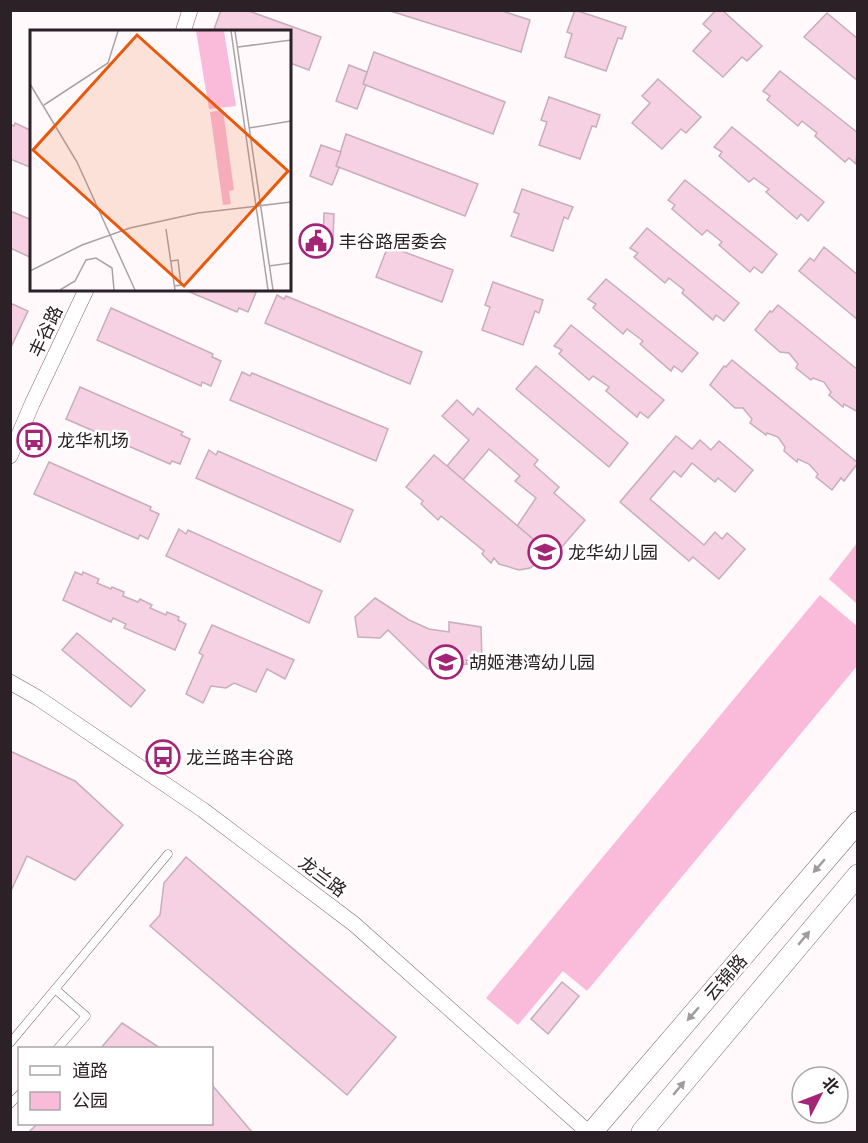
<svg xmlns="http://www.w3.org/2000/svg" width="868" height="1143" font-family="Ubuntu,'Noto Sans SC',sans-serif">
  <style>
    .green { fill: #fabbdb }
    .building { fill: #f6d1e3; stroke: #c8adba; stroke-width: 1.5 }
    .lines { fill: none; stroke-linecap: round; stroke-linejoin: round }
    .service-casing { stroke: #816874; stroke-width: 9 }
    .minor-casing { stroke: #816874; stroke-width: 16 }
    .secondary-casing { stroke: #816874; stroke-width: 22 }
    .service { stroke: #fff; stroke-width: 8 }
    .minor { stroke: #fff; stroke-width: 15 }
    .secondary { stroke: #fff; stroke-width: 21 }
    .oneway { fill: #a09b9d }
    .labels { text-anchor: middle; dominant-baseline: central; stroke-width: 5; stroke-linejoin: round; paint-order: stroke }
    .poi-label { font-size: 18px; fill: #2b2126; stroke: #fff; text-anchor: start }
    .street-label { font-size: 18px; fill: #2b2126; stroke: #fff }
    .inset-road { fill: none; stroke: #aaa3a6; stroke-width: 1.5 }
    .view { fill: #e8590c; fill-opacity: 0.15; stroke: #e8590c; stroke-width: 3 }
    .inset-edge { fill: none; stroke: #2b2126; stroke-width: 3 }
  </style>
  <rect width="100%" height="100%" fill="#fff9fc"/>
  <g class="green">
    <polygon points="857,543 857,604 829,579"/>
    <polygon points="820,595 857,626 857,666 587,991 563,971 518,1025 486,998"/>
  </g>
  <g class="building">
    <polygon points="221,10 246,10 321,37 309,70 290,63 290,32 213,32"/>
    <polygon points="387,10 499,10 530,20 521,52"/>
    <polygon points="575,10 626,27 622,39 618,38 606,71 565,57 572,34 567,32"/>
    <polygon points="716,10 722,10 762,46 747,61 742,57 723,77 693,51 711,31 703,24"/>
    <polygon points="827,13 858,39 858,81 804,37"/>
    <polygon points="374,52 505,102 493,134 363,84"/>
    <polygon points="349,65 367,72 363,84 366,85 357,109 336,101"/>
    <polygon points="780,71 858,133 856,164 849,158 845,162 815,136 817,133 802,121 798,126 767,100 770,96 763,91"/>
    <polygon points="658,79 701,117 686,133 681,129 662,149 632,123 650,103 642,96"/>
    <polygon points="549,97 600,115 596,127 592,126 580,159 539,145 547,122 541,120"/>
    <polygon points="15,123 32,131 32,168 10,159 10,124 14,126"/>
    <polygon points="732,127 824,202 808,221 801,214 797,219 766,192 769,189 754,178 749,182 719,156 722,152 714,147"/>
    <polygon points="346,134 478,184 465,216 336,166"/>
    <polygon points="321,145 341,152 336,166 339,168 332,185 310,176"/>
    <polygon points="685,180 777,254 762,273 754,267 750,272 719,245 722,242 707,230 702,235 672,209 675,205 668,200"/>
    <polygon points="522,189 573,207 568,219 564,217 553,251 511,236 519,214 514,212"/>
    <polygon points="10,211 32,220 32,258 10,248"/>
    <polygon points="324,213 334,214 333,239 323,238"/>
    <polygon points="647,228 739,303 724,321 716,315 713,320 682,293 684,290 669,278 665,283 634,257 638,253 630,248"/>
    <polygon points="388,246 453,270 442,302 376,277"/>
    <polygon points="824,247 858,275 858,320 799,271 810,258 814,261"/>
    <polygon points="606,279 698,353 682,372 674,366 671,371 640,344 643,341 627,329 623,334 593,308 596,304 588,299"/>
    <polygon points="493,282 543,300 539,313 535,311 523,345 482,330 490,307 485,305"/>
    <polygon points="185,290 257,290 248,312 239,308 237,312"/>
    <polygon points="277,295 284,299 286,296 422,352 410,384 265,323"/>
    <polygon points="10,303 28,311 11,347 10,347"/>
    <polygon points="778,305 858,370 858,412 844,404 843,407 829,395 831,392 824,382 813,378 811,380 796,368 798,364 789,353 780,352 755,330 770,311 772,312"/>
    <polygon points="111,308 213,354 212,357 221,361 211,386 202,382 201,386 97,340"/>
    <polygon points="571,325 664,400 648,418 640,412 637,417 606,391 609,387 593,376 589,380 559,354 562,350 554,346"/>
    <polygon points="732,360 858,463 844,481 841,478 832,490 816,477 818,474 809,464 798,459 797,462 784,451 785,447 778,437 767,433 766,435 750,423 752,419 743,408 735,408 710,385 724,366 726,367"/>
    <polygon points="536,366 628,443 609,467 516,389"/>
    <polygon points="242,372 250,376 252,373 388,429 376,461 230,400"/>
    <polygon points="80,387 183,432 181,435 190,439 180,464 172,461 170,464 66,419"/>
    <polygon points="457,400 473,415 478,408 538,460 534,465 559,487 554,493 585,520 561,548 548,535 540,545 517,526 536,498 515,481 520,476 489,449 463,480 447,466 469,440 442,416"/>
    <polygon points="676,436 692,449 700,440 711,450 719,441 753,470 735,492 718,478 715,482 692,463 681,477 674,471 650,499 704,545 715,532 722,539 727,533 745,549 719,579 693,557 689,561 620,502"/>
    <polygon points="209,450 216,455 218,451 353,510 340,542 196,478"/>
    <polygon points="434,455 540,545 550,554 530,568 519,570 499,564 494,558 491,563 482,554 484,551 441,516 438,520 421,504 423,501 406,487"/>
    <polygon points="49,462 151,507 150,510 159,514 148,539 140,535 138,539 34,494"/>
    <polygon points="179,529 186,534 188,530 322,591 309,623 166,556"/>
    <polygon points="75,572 82,575 83,572 99,579 97,583 111,589 112,587 124,592 123,596 138,602 140,599 152,605 150,608 166,615 167,612 179,617 178,620 186,624 175,650 124,628 126,624 113,618 111,622 63,600"/>
    <polygon points="375,598 409,620 429,629 449,632 449,622 481,627 482,661 466,660 467,664 428,669 388,630 380,638 358,637 355,617"/>
    <polygon points="212,625 294,660 285,679 267,669 256,692 234,683 226,688 211,686 203,703 186,694 203,655 199,653"/>
    <polygon points="77,633 145,690 131,707 62,650"/>
    <polygon points="10,751 75,781 123,825 75,880 27,856 10,893"/>
    <polygon points="186,857 396,1037 347,1095 150,926 160,915 164,883"/>
    <polygon points="562,982 579,996 548,1034 531,1019"/>
    <polygon points="122,1023 160,1048 101,1048"/>
    <polygon points="212,1085 252,1132 29,1132 37,1124 212,1124"/>
  </g>
  <g class="lines">
    <g class="service-casing">
      <g id="service">
        <polyline points="55,989 86,1016 58,1048"/>
        <polyline points="10,1043 168,854"/>
        <polyline points="10,1104 20,1094"/>
      </g>
    </g>
    <g class="minor-casing">
      <g id="minor">
        <polyline points="183,32 190,10"/>
        <polyline points="10,456 32,404 86,290"/>
        <polyline points="10,682 38,698 203,810 354,924 588,1132"/>
      </g>
    </g>
    <g class="secondary-casing">
      <g id="secondary">
        <polyline points="592,1132 858,822"/>
        <polyline points="642,1132 858,875"/>
      </g>
    </g>
    <use href="#service" class="service"/>
    <use href="#minor" class="minor"/>
    <use href="#secondary" class="secondary"/>
  </g>
  <defs><path id="oneway-solid" d="M-6-.8H1V-3.2L6.5 0L1 3.2V.8H-6Z" transform="scale(1.5)"/></defs>
  <g class="oneway">
    <use href="#oneway-solid" transform="translate(819 866) rotate(131)"/>
    <use href="#oneway-solid" transform="translate(804 938) rotate(-50)"/>
    <use href="#oneway-solid" transform="translate(693 1014) rotate(131)"/>
    <use href="#oneway-solid" transform="translate(679 1088) rotate(-50)"/>
  </g>
  <defs>
    <g id="civic-ring" transform="scale(1.725)"><circle r="9.5" fill="#fff" stroke="#a42475" stroke-width="1.5"/><path d="M-.6-6.5H3V-4.5H.6V-3L4-1V1h2V6H-6V1h2V-1L-.6-3ZM-1.2 2.5V6h2.4V2.5Z" fill="#a42475"/></g>
    <g id="bus-ring" transform="scale(1.725)"><circle r="9.5" fill="#fff" stroke="#a42475" stroke-width="1.5"/><path d="M-5-6H5V4H4V6H2V4H-2V6H-4V4H-5ZM-3.5-4V0h7V-4ZM-3.5 1.2v1.5H-2V1.2ZM2 1.2v1.5H3.5V1.2Z" fill="#a42475"/></g>
    <g id="school-ring" transform="scale(1.725)"><circle r="9.5" fill="#fff" stroke="#a42475" stroke-width="1.5"/><path d="M0-5L7-2L0 1L-7-2ZM-4 1L0 2.5L4 1V4Q0 6-4 4Z" fill="#a42475"/></g>
  </defs>
  <g fill-rule="evenodd">
    <use href="#civic-ring" x="316" y="241"/>
    <use href="#bus-ring" x="34" y="440"/>
    <use href="#school-ring" x="545" y="552"/>
    <use href="#school-ring" x="446" y="662"/>
    <use href="#bus-ring" x="163" y="757"/>
  </g>
  <g class="labels">
    <g class="poi-label">
      <text x="339" y="241">丰谷路居委会</text>
      <text x="57" y="440">龙华机场</text>
      <text x="568" y="552">龙华幼儿园</text>
      <text x="469" y="662">胡姬港湾幼儿园</text>
      <text x="186" y="757">龙兰路丰谷路</text>
    </g>
    <g class="street-label">
      <text transform="translate(45 331) rotate(-65)">丰谷路</text>
      <text transform="translate(323 876) rotate(37)">龙兰路</text>
      <text transform="translate(725 977) rotate(-49)">云锦路</text>
    </g>
  </g>
  <g transform="translate(30 30)">
    <rect width="261" height="261" fill="#fff9fc"/>
    <path d="M166,1h28l12,75 -27,3zM193,80l11,80 -5,1 2,13 -8,1 -13,-93z" fill="#fabbdb"/>
    <path class="inset-road" d="M201,1l37,259M205,1l38,259M208,17l53,-7M0,54l47,78 58,128M14,75l64,-42 10,-32M219,98l42,-7M136,199l9,61M141,231l7,-1 3,25 -7,1M239,236l22,-3M0,241l52,-26 48,-17 68,-15 93,-11M30,260l15,-9 11,-21 10,-2 16,10 2,22"/>
    <path class="view" d="M107,5l151,136 -104,115 -151,-136z"/>
    <rect width="261" height="261" class="inset-edge"/>
  </g>
  <rect width="868" height="1143" fill="none" stroke="#2b2126" stroke-width="24"/>
  <rect x="18" y="1047" width="195" height="78" fill="#ffffff" stroke="#aaa6a8" stroke-width="1.5"/>
  <rect x="30" y="1066" width="30" height="9" fill="#ffffff" stroke="#aaa6a8" stroke-width="1.5"/>
  <text x="72" y="1077" font-size="18" fill="#2b2126">道路</text>
  <rect x="30" y="1092" width="30" height="18" fill="#fabbdb" stroke="#aaa6a8" stroke-width="1.5"/>
  <text x="72" y="1107" font-size="18" fill="#2b2126">公园</text>
  <g transform="translate(820 1095) rotate(48)"><circle r="28" fill="#ffffff" stroke="#aaa6a8" stroke-width="1.5"/>
  <path d="M0-4.5L10 22L0 15L-10 22Z" fill="#a42475"/>
  <text y="-9" font-size="16" font-weight="bold" text-anchor="middle" fill="#2b2126">北</text>
  </g>
</svg>
